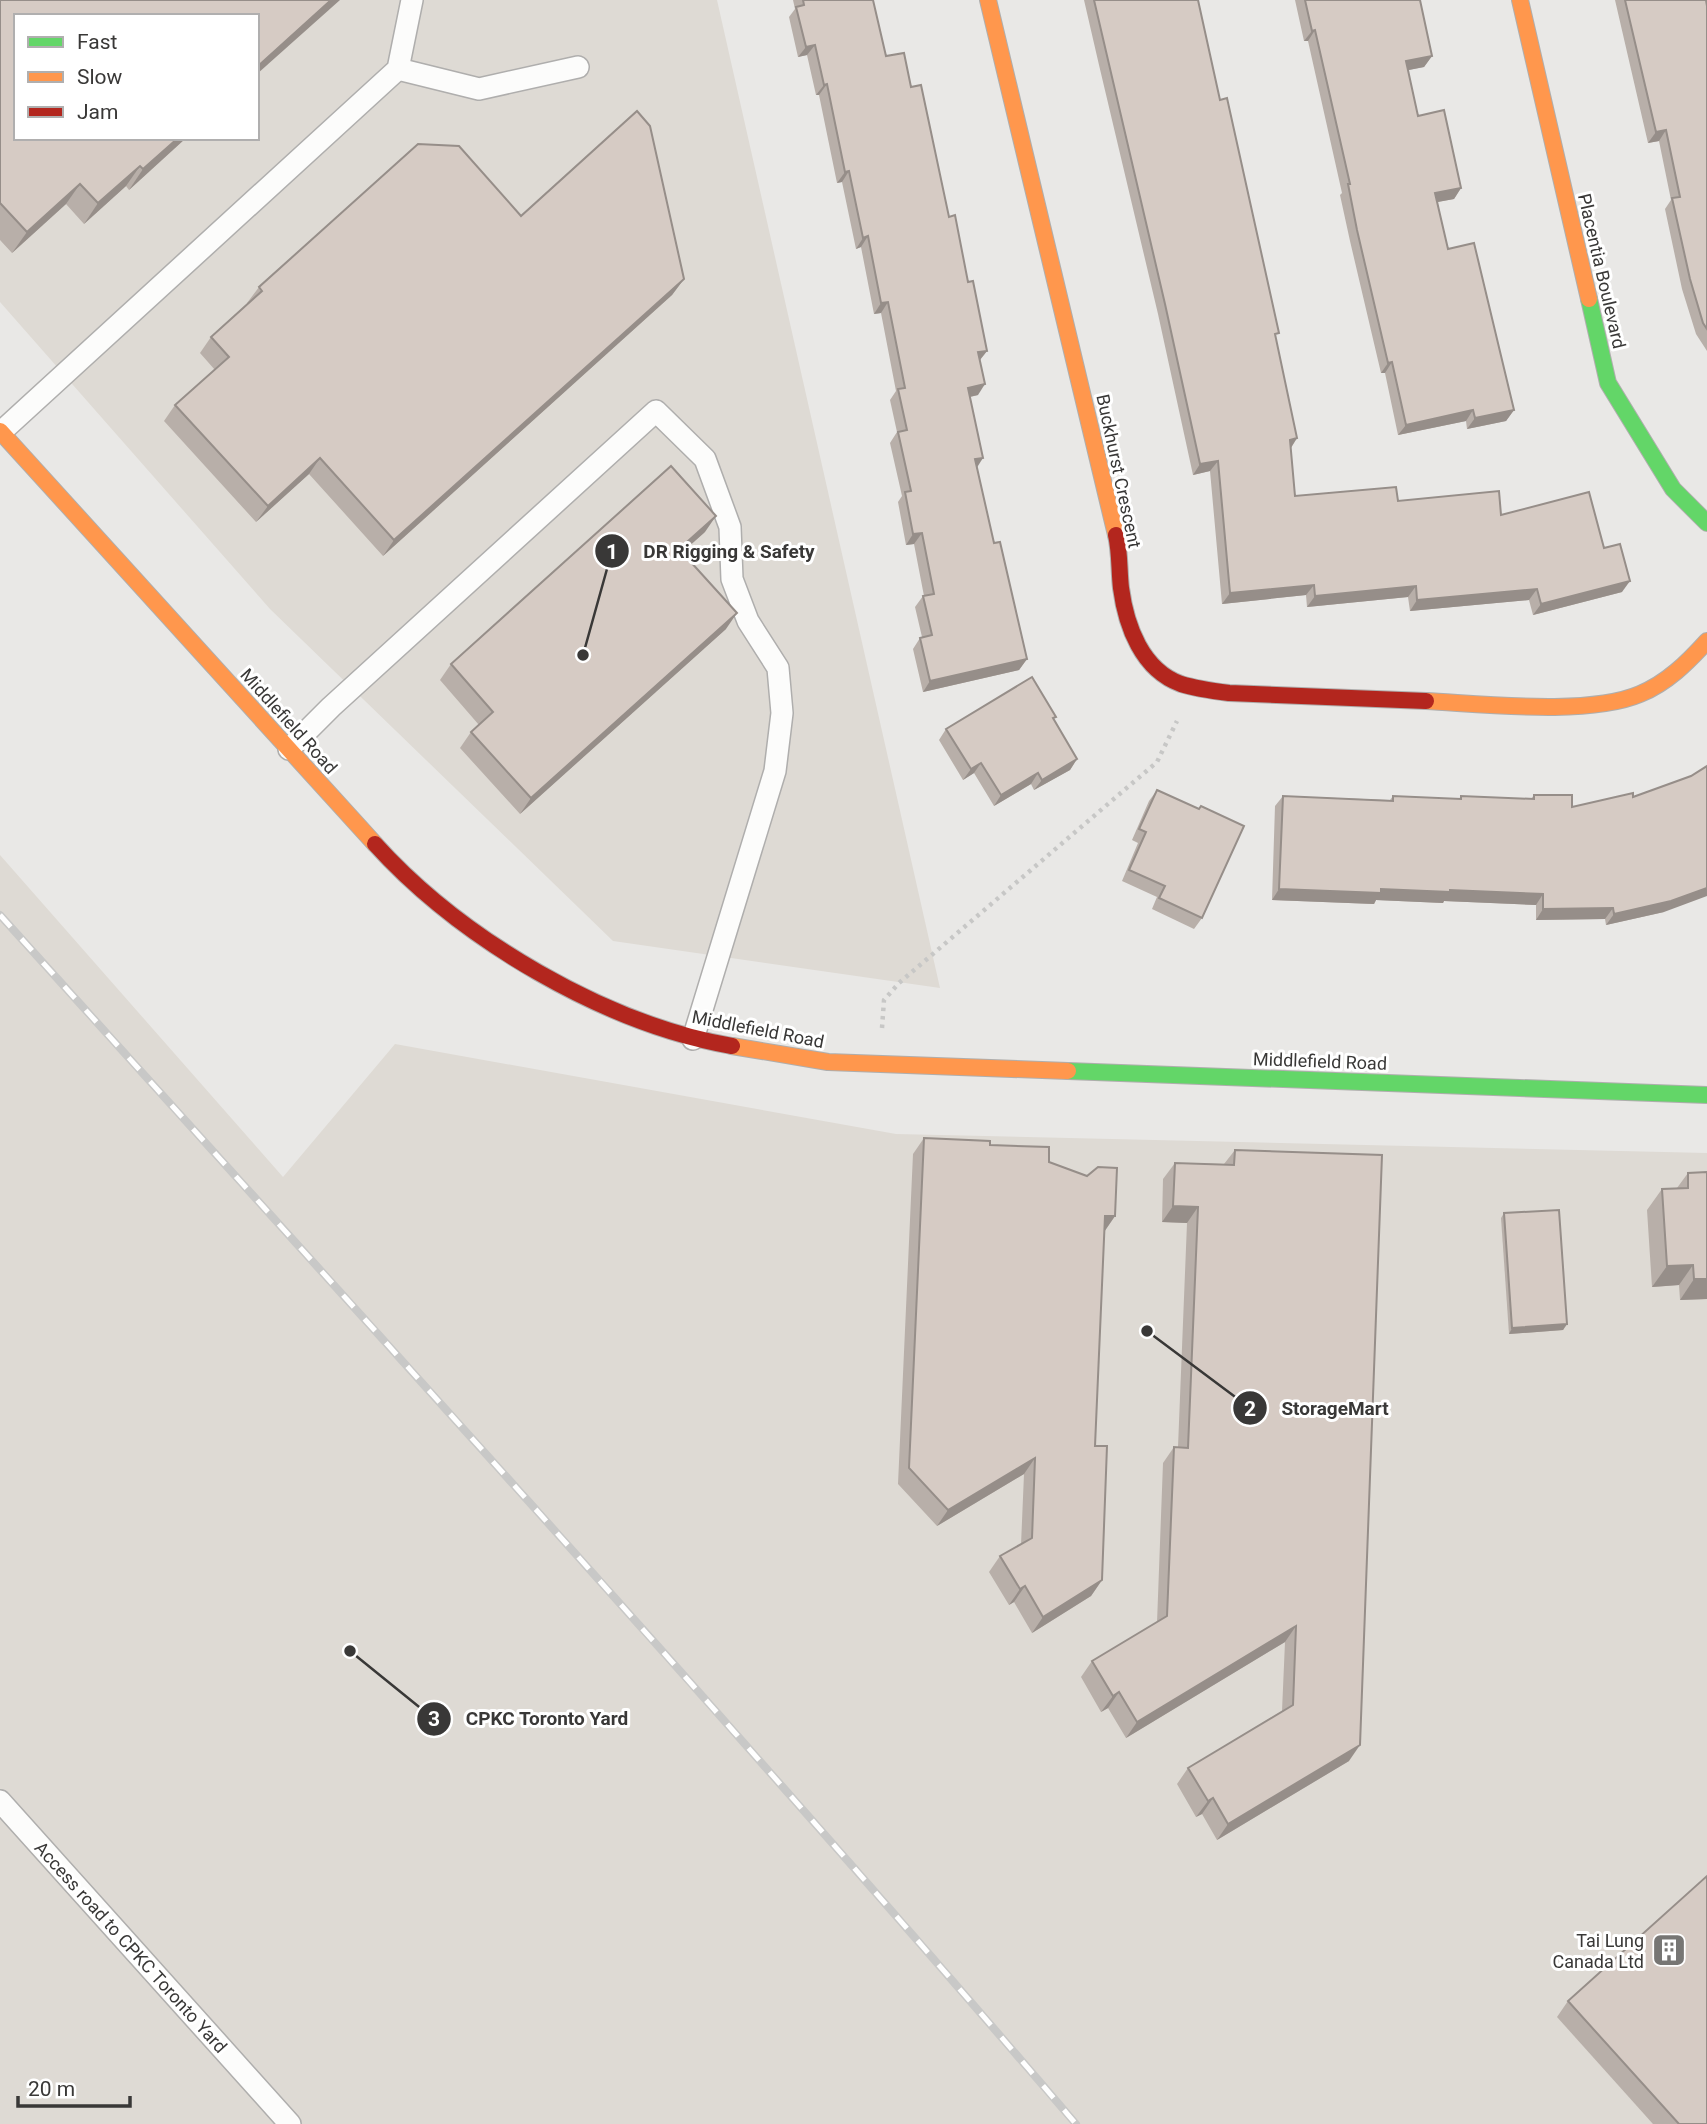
<svg xmlns="http://www.w3.org/2000/svg" width="1707" height="2124" font-family="Roboto,sans-serif">
  <style>
    .built { fill: #dedad4; fill-rule: evenodd }
    .lines { fill: none; stroke-linecap: round; stroke-linejoin: round }
    .lane-casing { stroke: #afaead; stroke-width: 24 }
    .fast-casing { stroke: #afaead; stroke-width: 18 }
    .slow-casing { stroke: #afaead; stroke-width: 18 }
    .jam-casing { stroke: #afaead; stroke-width: 18 }
    .path { stroke: #c7c7c6; stroke-width: 4.5; stroke-dasharray: 3.5 5; stroke-linecap: butt }
    .lane { stroke: #fcfcfb; stroke-width: 21 }
    .fast { stroke: #63d668; stroke-width: 16 }
    .slow { stroke: #ff974d; stroke-width: 16 }
    .jam { stroke: #b3261e; stroke-width: 16 }
    .rail-casing { stroke: #c8c8c7; stroke-width: 8 }
    .rail { stroke: #fff; stroke-width: 5; stroke-dasharray: 16; stroke-linecap: butt }
    .wall { fill: #b8afa9 }
    .shaded-wall { fill: #968e89 }
    .building { fill: #d6cbc4; stroke: #968e89; stroke-width: 2 }
    .labels { text-anchor: middle; dominant-baseline: central; stroke-width: 6; stroke-linejoin: round; paint-order: stroke }
    .street-label { font-size: 18px; fill: #393837; stroke: #fff }
    .poi-label { font-size: 18px; fill: #393837; stroke: #fff; text-anchor: end }
    .leader { fill: none; stroke: #393837; stroke-width: 2.5 }
    .callout-dot { fill: #393837; stroke: #fff; stroke-width: 2.5 }
    .mark-label { font-size: 21px; text-anchor: middle; font-weight: bold; fill: #fff }
    .callout-label { font-size: 19px; text-anchor: middle; font-weight: bold; fill: #393837; stroke: #fff; stroke-width: 6; stroke-linejoin: round; paint-order: stroke }
  </style>
  <rect width="100%" height="100%" fill="#e9e8e6"/>
  <g class="built">
    <path d="M0,0h717l223,988 -327,-47 -343,-332 -270,-307zM16,16h241v122h-241z"/>
    <polygon points="0,855 283,1177 395,1044 896,1134 1707,1153 1707,2124 0,2124"/>
  </g>
  <g class="lines">
    <g class="lane-casing">
      <g id="lane">
        <polyline points="398,69 479,89 578,67"/>
        <polyline points="1,432 398,69 412,0"/>
        <polyline points="289,749 331,707 656,411 705,459 730,527 732,579 748,621 778,668 782,713 775,771 693,1039"/>
        <polyline points="0,1801 290,2124"/>
      </g>
    </g>
    <g class="fast-casing">
      <g id="fast">
        <polyline points="1589,299 1608,383 1673,489 1707,523"/>
        <polyline points="1068,1071 1707,1095"/>
      </g>
    </g>
    <g class="slow-casing">
      <g id="slow">
        <polyline points="988,0 1116,535"/>
        <polyline points="1520,0 1589,299"/>
        <polyline points="0,431 375,844"/>
        <path d="M1426,701c58,3 163,15 214,-7 27,-11 48,-32 67,-53"/>
        <polyline points="732,1046 828,1062 1068,1071"/>
      </g>
    </g>
    <g class="jam-casing">
      <g id="jam">
        <path d="M1116,535c4,17 3,36 5,53 5,38 21,82 60,96 16,5 32,7 48,9l197,8"/>
        <path d="M375,844c86,95 230,180 357,202"/>
      </g>
    </g>
    <polyline class="path" points="882,1028 884,1000 899,983 1157,762 1177,721"/>
    <use href="#lane" class="lane"/>
    <use href="#fast" class="fast"/>
    <use href="#slow" class="slow"/>
    <use href="#jam" class="jam"/>
    <g class="rail-casing">
      <path id="rail" d="M0,915c361,401 725,799 1076,1209"/>
    </g>
    <use href="#rail" class="rail"/>
  </g>
  <g class="wall">
    <polygon points="0,0 186,138 129,190 126,186 84,224 66,204 12,253 0,240"/>
    <polygon points="793,0 873,0 886,56 911,87 949,217 987,351 980,360 978,395 970,397 977,467 994,543 1027,659 1019,670 923,692 913,649 920,638 922,637 915,607 923,596 924,596 914,544 906,545 898,502 902,496 890,443 897,432 890,400 896,391 881,313 874,314 861,247 856,249 842,182 837,183 819,95 816,95 807,55 798,57 789,17 795,9"/>
    <polygon points="1084,0 1198,0 1220,100 1275,339 1297,438 1291,448 1295,496 1398,501 1501,515 1604,548 1622,592 1533,615 1529,600 1410,611 1408,597 1307,607 1306,595 1222,604 1210,471 1193,475 1158,314 1099,65"/>
    <polygon points="1295,0 1420,0 1432,56 1424,67 1408,70 1418,116 1461,188 1454,199 1437,202 1448,249 1514,410 1506,421 1467,429 1466,421 1398,435 1385,373 1381,373 1350,241 1340,195 1342,193 1308,41 1304,41"/>
    <polygon points="1615,0 1706,0 1707,6 1707,351 1696,334 1682,289 1665,209 1671,200 1659,141 1648,143"/>
    <polygon points="521,216 684,279 672,295 383,556 309,474 256,522 164,421 175,405 215,370 200,353 211,337 248,304 247,303 259,287"/>
    <polygon points="705,532 682,552 726,629 520,814 460,748 471,732 479,725 440,680 451,664"/>
    <polygon points="1054,720 1077,759 1070,770 1034,790 1031,784 994,806 974,773 963,780 939,740 946,729"/>
    <polygon points="1157,790 1199,809 1201,806 1202,918 1194,929 1152,909 1157,897 1122,881 1138,843 1132,840 1149,801"/>
    <polygon points="1534,795 1572,807 1664,912 1606,925 1605,919 1536,920 1536,905 1444,901 1443,903 1376,900 1374,904 1272,900 1275,806 1283,796 1390,800 1393,796 1459,799 1461,796 1531,799"/>
    <polygon points="924,1138 990,1145 1115,1216 1104,1232 1095,1446 1102,1580 1091,1596 1032,1633 1014,1602 1009,1605 989,1572 1000,1556 1021,1545 1024,1474 937,1526 898,1484 913,1154"/>
    <polygon points="1235,1150 1349,1761 1217,1840 1202,1814 1196,1817 1177,1784 1188,1768 1282,1711 1285,1642 1126,1738 1108,1708 1101,1712 1081,1677 1092,1661 1157,1623 1163,1463 1174,1447 1178,1447 1187,1223 1162,1222 1163,1179 1175,1163 1224,1164"/>
    <polygon points="1707,1172 1707,1299 1680,1300 1679,1285 1652,1287 1647,1210 1662,1189 1677,1188 1688,1173"/>
    <polygon points="1504,1213 1567,1324 1563,1330 1509,1334 1501,1218"/>
    <polygon points="1568,2001 1707,2124 1653,2124 1557,2017"/>
  </g>
  <g class="shaded-wall">
    <polygon points="331,0 340,0 257,74 257,67"/>
    <polygon points="1315,30 1308,41 1304,41 1312,31"/>
    <polygon points="815,45 807,55 798,57 806,47"/>
    <polygon points="1432,56 1424,67 1399,72 1406,61"/>
    <polygon points="827,84 819,95 816,95 824,85"/>
    <polygon points="1666,130 1659,141 1648,143 1656,132"/>
    <polygon points="178,138 186,138 129,190 143,169"/>
    <polygon points="140,166 126,186 84,224 98,203"/>
    <polygon points="849,171 842,182 837,183 845,172"/>
    <polygon points="80,184 66,204 12,253 27,232"/>
    <polygon points="1461,188 1454,199 1427,204 1435,193"/>
    <polygon points="868,236 861,247 856,249 863,238"/>
    <polygon points="684,279 672,295 383,556 394,540"/>
    <polygon points="888,302 881,313 874,314 881,303"/>
    <polygon points="987,351 979,361 978,352"/>
    <polygon points="1392,362 1385,373 1381,373 1388,363"/>
    <polygon points="985,384 978,395 960,399 968,388"/>
    <polygon points="1473,410 1466,421 1398,435 1406,425"/>
    <polygon points="1514,410 1506,421 1467,429 1475,418"/>
    <polygon points="1297,438 1290,449 1290,440"/>
    <polygon points="320,458 309,474 256,522 268,506"/>
    <polygon points="983,458 976,469 975,459"/>
    <polygon points="1218,461 1210,471 1193,475 1200,464"/>
    <polygon points="716,516 705,532 668,565 679,549"/>
    <polygon points="922,533 914,544 906,545 913,534"/>
    <polygon points="1630,581 1622,592 1533,615 1541,604"/>
    <polygon points="1314,585 1306,595 1222,604 1230,593"/>
    <polygon points="1416,586 1408,597 1307,607 1315,596"/>
    <polygon points="1537,589 1529,600 1410,611 1417,600"/>
    <polygon points="737,613 726,629 520,814 531,798"/>
    <polygon points="1027,659 1019,670 923,692 930,681"/>
    <polygon points="1077,759 1070,770 1034,790 1042,780"/>
    <polygon points="981,763 974,773 963,780 971,769"/>
    <polygon points="1038,773 1031,784 994,806 1001,795"/>
    <polygon points="1707,888 1707,896 1664,912 1606,925 1614,914"/>
    <polygon points="1279,889 1450,890 1543,894 1536,905 1444,901 1443,903 1376,900 1374,904 1272,900"/>
    <polygon points="1613,908 1605,919 1536,920 1543,909"/>
    <polygon points="1173,1206 1198,1207 1187,1223 1162,1222"/>
    <polygon points="1105,1216 1115,1216 1104,1232"/>
    <polygon points="1693,1265 1679,1285 1652,1287 1667,1266"/>
    <polygon points="1694,1279 1707,1279 1707,1299 1680,1300"/>
    <polygon points="1567,1324 1563,1330 1509,1334 1512,1328"/>
    <polygon points="1035,1458 1024,1474 937,1526 948,1510"/>
    <polygon points="1102,1580 1091,1596 1032,1633 1043,1617"/>
    <polygon points="1025,1586 1014,1602 1009,1605 1020,1589"/>
    <polygon points="1296,1626 1285,1642 1126,1738 1137,1722"/>
    <polygon points="1119,1692 1108,1708 1101,1712 1113,1696"/>
    <polygon points="1360,1745 1349,1761 1217,1840 1228,1824"/>
    <polygon points="1213,1798 1202,1814 1196,1817 1208,1801"/>
  </g>
  <g class="building">
    <polygon points="0,0 331,0 257,67 257,16 16,16 16,138 178,138 143,169 140,166 98,203 80,184 27,232 0,203"/>
    <polygon points="803,0 873,0 886,56 904,53 911,87 921,85 949,217 955,215 968,282 973,281 987,351 978,352 985,384 968,388 983,458 975,459 994,543 1000,542 1027,659 930,681 920,638 932,635 923,596 934,594 922,533 913,534 905,492 911,491 898,432 907,430 898,389 905,388 888,302 881,303 868,236 863,238 849,171 845,172 827,84 824,85 815,45 806,47 796,7 804,5"/>
    <polygon points="1094,0 1198,0 1220,100 1227,98 1279,333 1275,334 1297,438 1290,440 1295,496 1396,487 1398,501 1499,491 1501,515 1589,492 1604,548 1620,544 1630,581 1541,604 1537,589 1417,600 1416,586 1315,596 1314,585 1230,593 1218,461 1200,464 1165,304"/>
    <polygon points="1305,0 1420,0 1432,56 1406,61 1418,116 1444,110 1461,188 1435,193 1448,249 1474,243 1514,410 1475,418 1473,410 1406,425 1392,362 1388,363 1357,230 1348,184 1350,184 1315,30 1312,31"/>
    <polygon points="1625,0 1706,0 1707,6 1707,329 1703,323 1690,279 1672,198 1680,197 1666,130 1656,132"/>
    <polygon points="637,111 650,126 684,279 394,540 320,458 268,506 175,405 229,357 211,337 262,291 259,287 418,144 459,146 521,216"/>
    <polygon points="671,466 716,516 679,549 737,613 531,798 471,732 493,712 451,664"/>
    <polygon points="1032,677 1056,717 1053,718 1077,759 1042,780 1038,773 1001,795 981,763 971,769 946,729"/>
    <polygon points="1707,766 1707,888 1671,901 1614,914 1613,908 1543,909 1543,894 1450,890 1450,892 1381,889 1381,893 1279,889 1283,796 1393,801 1393,796 1461,799 1461,796 1534,799 1534,795 1572,795 1572,807 1633,793 1633,797 1691,776"/>
    <polygon points="1157,790 1199,809 1201,806 1244,826 1202,918 1159,898 1165,886 1129,870 1146,832 1139,829"/>
    <polygon points="924,1138 990,1141 990,1145 1049,1147 1049,1162 1087,1176 1098,1167 1117,1168 1115,1216 1105,1216 1095,1446 1107,1446 1102,1580 1043,1617 1025,1586 1020,1589 1000,1556 1032,1538 1035,1458 948,1510 909,1468"/>
    <polygon points="1235,1150 1382,1155 1360,1745 1228,1824 1213,1798 1208,1801 1188,1768 1293,1705 1296,1626 1137,1722 1119,1692 1113,1696 1092,1661 1167,1616 1174,1447 1188,1448 1198,1207 1173,1206 1175,1163 1234,1165"/>
    <polygon points="1707,1172 1707,1279 1694,1279 1693,1265 1667,1266 1662,1189 1688,1188 1688,1173"/>
    <polygon points="1559,1210 1567,1324 1512,1328 1504,1213"/>
    <polygon points="1707,1876 1707,2124 1679,2124 1568,2001"/>
  </g>
  <defs>
    <g id="building-square" transform="scale(1.75)"><rect x="-9" y="-9" width="18" height="18" rx="4" fill="#777674" stroke="#fff"/><path d="M-4-6H4V6H1V3H-1V6H-4ZM-2.5-4.3h1.7v1.8h-1.7ZM.8-4.3h1.7v1.8H.8ZM-2.5-1h1.7V.8h-1.7ZM.8-1h1.7V.8H.8Z" fill="#fff"/></g>
  </defs>
  <g fill-rule="evenodd">
    <use href="#building-square" x="1669" y="1950"/>
  </g>
  <g class="labels">
    <g class="street-label">
      <text transform="translate(1602 271) rotate(77)">Placentia Boulevard</text>
      <text transform="translate(1119 471) rotate(78)">Buckhurst Crescent</text>
      <text transform="translate(289 721) rotate(48)">Middlefield Road</text>
      <text transform="translate(758 1029) rotate(11)">Middlefield Road</text>
      <text transform="translate(1320 1061) rotate(2)">Middlefield Road</text>
      <text transform="translate(131 1947) rotate(48)">Access road to CPKC Toronto Yard</text>
    </g>
    <g class="poi-label">
      <text x="1644" y="1940">Tai Lung<tspan x="1644" dy="21">Canada Ltd</tspan></text>
    </g>
  </g>
  <path class="leader" d="M583 655L612 551M1147 1331L1250 1408M350 1651L434 1719"/>
  <g class="callout-dot">
    <circle cx="583" cy="655" r="7"/>
    <circle cx="1147" cy="1331" r="7"/>
    <circle cx="350" cy="1651" r="7"/>
    <circle cx="612" cy="551" r="18"/>
    <circle cx="1250" cy="1408" r="18"/>
    <circle cx="434" cy="1719" r="18"/>
  </g>
  <g class="mark-label">
    <text x="612" y="559">1</text>
    <text x="1250" y="1416">2</text>
    <text x="434" y="1726">3</text>
  </g>
  <g class="callout-label">
    <text x="729" y="558">DR Rigging &amp; Safety</text>
    <text x="1335" y="1415">StorageMart</text>
    <text x="547" y="1725">CPKC Toronto Yard</text>
  </g>
  <rect x="14" y="14" width="245" height="126" fill="#ffffff" stroke="#b0afaf" stroke-width="2"/>
  <rect x="28" y="37" width="35" height="10" fill="#63d668" stroke="#b0afaf" stroke-width="2"/>
  <text x="77" y="49" font-size="21" fill="#393837">Fast</text>
  <rect x="28" y="72" width="35" height="10" fill="#ff974d" stroke="#b0afaf" stroke-width="2"/>
  <text x="77" y="84" font-size="21" fill="#393837">Slow</text>
  <rect x="28" y="107" width="35" height="10" fill="#b3261e" stroke="#b0afaf" stroke-width="2"/>
  <text x="77" y="119" font-size="21" fill="#393837">Jam</text>
  <path d="M18 2096v10h112v-10" fill="none" stroke="#393837" stroke-width="3.5"/>
  <text x="28" y="2096" font-size="21" fill="#393837" stroke="#ffffff" stroke-width="5" paint-order="stroke">20 m</text>
</svg>
